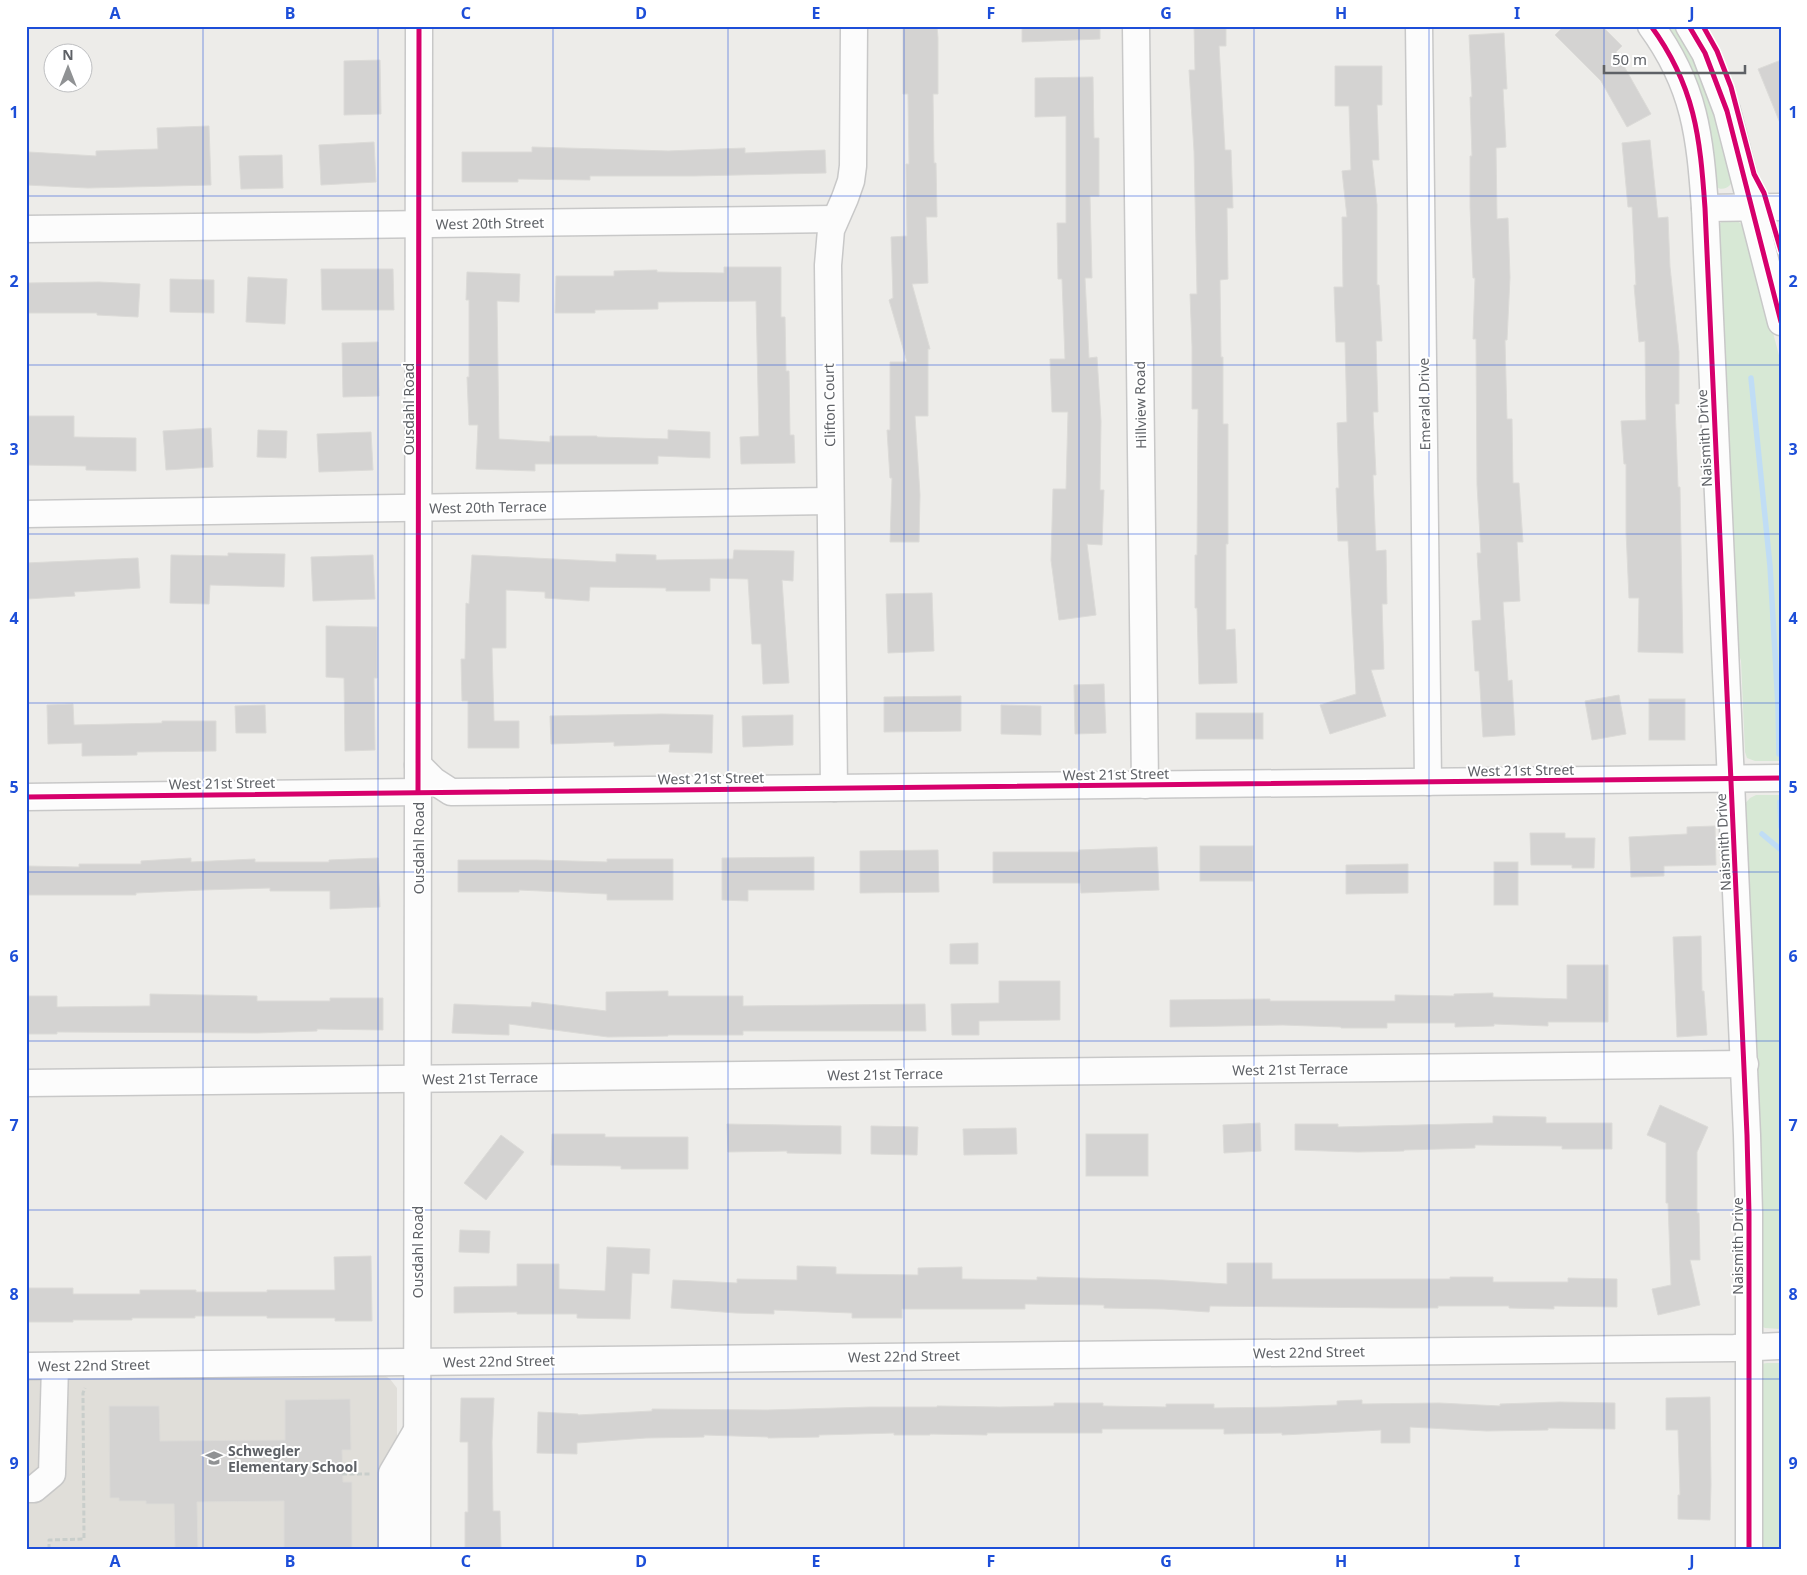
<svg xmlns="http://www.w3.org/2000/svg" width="1807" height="1575" font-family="'Noto Sans',sans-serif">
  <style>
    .education { fill: #e0ded9 }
    .green { fill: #d7e8d5 }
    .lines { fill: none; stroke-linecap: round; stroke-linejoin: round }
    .stream { stroke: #c0ddf5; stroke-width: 5.5 }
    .building { fill: #d4d3d2; stroke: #dcdbd8 }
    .minor-casing { stroke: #c8c8c8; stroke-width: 29 }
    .path { stroke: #c9cecb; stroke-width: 3; stroke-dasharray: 5 2.5; stroke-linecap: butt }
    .minor { stroke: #fcfcfc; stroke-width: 26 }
    .cycleway-casing { stroke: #fff; stroke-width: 8 }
    .cycleway { stroke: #d6006c; stroke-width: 5 }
    .grid { fill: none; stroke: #1d4ed8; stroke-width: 1; stroke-opacity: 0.55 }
    .labels { text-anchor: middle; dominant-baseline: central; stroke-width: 4; stroke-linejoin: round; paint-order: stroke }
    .street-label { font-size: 14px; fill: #5e6166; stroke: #fff }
    .poi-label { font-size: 14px; font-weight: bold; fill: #5e6166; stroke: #fff; text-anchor: start }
    .neatline { fill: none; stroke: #1d4ed8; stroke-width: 2 }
    .grid-label { font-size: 16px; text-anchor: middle; font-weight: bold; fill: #1d4ed8 }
  </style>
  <rect width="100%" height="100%" fill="#edece9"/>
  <polygon class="education" points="384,1375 390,1379 397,1388 397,1441 405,1549 26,1549 26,1377"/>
  <g class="green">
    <path d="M1661,26h16l21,32 18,52 17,69c-3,9 -9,12 -18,8z"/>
    <path d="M1726,219c10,0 15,3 20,11l35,133v398h-26l-8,-3 -2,-6 -4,-91 -6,-19 -21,-411 5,-7z"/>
    <polygon points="1756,795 1781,795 1781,1329 1765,1328 1761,1326 1742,807 1750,798"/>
    <polygon points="1767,1363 1781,1363 1781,1549 1758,1549 1761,1364"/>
  </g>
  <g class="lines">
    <g class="stream">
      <polyline points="1751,378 1770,566 1778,706 1779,754"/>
      <polyline points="1780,802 1781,827"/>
      <polyline points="1762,834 1781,850"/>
    </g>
  </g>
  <g class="building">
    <polygon points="903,26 937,26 938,38 938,94 933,94 934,163 936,163 937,217 926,217 928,283 912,284 930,349 928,349 928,416 915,416 920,495 919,542 890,542 892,478 890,478 887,430 890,430 890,362 907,362 889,300 893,298 891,237 907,236 906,164 909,164 908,94 903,94"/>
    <polygon points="1022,26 1100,26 1100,39 1022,42"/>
    <polygon points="1194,26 1226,26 1226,46 1219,46 1225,150 1231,150 1233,208 1227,208 1228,279 1220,280 1221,357 1223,357 1223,424 1228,424 1228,544 1226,544 1226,630 1235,629 1237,683 1199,684 1197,608 1195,608 1195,555 1197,555 1198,409 1192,409 1192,346 1190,294 1197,294 1194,151 1189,70 1195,70"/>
    <polygon points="1564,26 1602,26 1622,46 1616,52 1651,114 1627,127 1601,81 1555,35"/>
    <polygon points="1504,33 1507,89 1503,89 1506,147 1496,148 1497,219 1508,218 1510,277 1507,340 1505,340 1507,419 1512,419 1513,483 1519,483 1523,542 1517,542 1520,601 1503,602 1508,681 1512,680 1515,735 1483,737 1479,671 1475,671 1472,621 1481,620 1477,553 1481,553 1477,485 1476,339 1473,339 1475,278 1473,278 1470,207 1470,156 1472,156 1470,97 1472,97 1469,35"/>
    <polygon points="380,60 381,114 344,115 344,61"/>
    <polygon points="1781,60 1781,123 1780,123 1758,69"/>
    <polygon points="1335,66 1382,66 1382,105 1377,105 1379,160 1372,160 1377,205 1377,285 1379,285 1382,341 1376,341 1378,412 1373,412 1376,475 1373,475 1376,551 1386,550 1387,604 1382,604 1384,669 1371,670 1386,716 1330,734 1320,705 1356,694 1348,541 1338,541 1336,488 1339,488 1337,423 1347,422 1345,342 1336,342 1334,287 1343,287 1342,217 1347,217 1342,171 1351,170 1349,106 1335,106"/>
    <polygon points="1093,77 1094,138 1099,138 1099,196 1090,196 1092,278 1085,278 1089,358 1097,357 1101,421 1100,490 1104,490 1102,545 1087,544 1096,615 1059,620 1051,560 1053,489 1066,489 1068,412 1052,412 1050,359 1065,359 1062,279 1058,279 1057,223 1066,223 1066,116 1035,117 1035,78"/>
    <polygon points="209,126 211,185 88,188 27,185 29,152 96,156 96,151 158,149 157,128"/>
    <polygon points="1650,140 1658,218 1668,217 1670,267 1679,352 1679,404 1675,404 1678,487 1680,487 1683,653 1638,652 1639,598 1629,598 1626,531 1626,464 1624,464 1621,421 1646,420 1645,341 1639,342 1634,285 1636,285 1632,207 1628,207 1622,143"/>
    <polygon points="374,142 376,182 321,185 319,145"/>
    <polygon points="532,147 668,151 745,148 745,153 825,150 826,173 694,176 590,176 590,180 518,179 518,182 462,182 462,152 532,152"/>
    <polygon points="282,155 283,188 241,189 239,156"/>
    <polygon points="724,267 781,267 781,317 785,317 786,371 789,371 790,435 794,435 795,463 741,464 740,437 759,436 756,301 658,302 658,309 595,310 595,313 555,313 556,276 614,276 614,271 657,270 657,272 724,273"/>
    <polygon points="321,269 393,269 394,310 322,310"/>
    <polygon points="467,272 520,274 519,302 497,301 499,439 550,442 550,436 597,436 597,437 668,439 668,430 710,432 710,458 658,456 658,464 535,464 535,471 476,469 478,425 469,425 467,377 469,377 469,300 466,300"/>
    <polygon points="248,277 287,279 285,324 246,322"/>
    <polygon points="170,279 214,280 214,313 170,312"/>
    <polygon points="99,282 140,284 138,317 97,315 97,313 26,313 26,283"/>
    <polygon points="378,342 379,396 343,397 342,343"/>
    <polygon points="27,416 74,416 74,437 136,438 136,471 86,470 86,466 26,465"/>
    <polygon points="211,428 213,467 166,470 163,431"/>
    <polygon points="258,430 287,431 286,458 257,457"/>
    <polygon points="371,432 373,470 319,472 317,434"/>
    <polygon points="734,550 794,551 793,581 782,580 789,683 763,684 761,644 752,644 748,579 710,578 710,591 666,591 666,588 590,587 589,601 545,598 545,592 506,590 506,648 492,648 494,721 519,721 519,748 468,748 468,701 462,701 461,659 465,659 466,603 469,604 472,555 616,562 616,554 656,555 656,560 733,559"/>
    <polygon points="228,553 285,554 284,587 210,585 209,604 170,603 171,555 228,556"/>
    <polygon points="373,555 375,599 313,601 311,557"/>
    <polygon points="138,558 140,588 74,592 75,596 27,599 26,563"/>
    <polygon points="932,593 934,651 888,653 886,594"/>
    <polygon points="326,626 377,627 377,678 374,678 375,750 345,751 344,678 326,677"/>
    <polygon points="1104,684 1106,733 1075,734 1074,685"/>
    <polygon points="1619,695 1626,734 1592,740 1585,701"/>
    <polygon points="961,696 961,731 884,732 884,697"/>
    <rect x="1649" y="699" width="36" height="41"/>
    <polygon points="73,704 74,725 162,723 162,721 216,721 216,751 137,752 137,755 82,756 82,743 48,744 47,705"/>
    <polygon points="265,705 266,733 236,733 235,706"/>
    <polygon points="1001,705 1041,706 1041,735 1001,734"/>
    <rect x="1196" y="713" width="67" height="26"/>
    <polygon points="662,714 713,715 712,753 669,752 670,744 614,746 614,742 551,744 550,716"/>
    <polygon points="793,715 793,745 743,747 742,716"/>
    <polygon points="1715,826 1716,865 1664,866 1664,876 1631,877 1629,837 1687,834 1687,827"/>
    <polygon points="1530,833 1565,833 1565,838 1595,838 1594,868 1572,868 1572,865 1531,865"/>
    <rect x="1200" y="846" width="53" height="35"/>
    <polygon points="1157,847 1159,890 1081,893 1080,883 993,883 993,852 1079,852 1079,850"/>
    <polygon points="938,850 939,892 860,893 860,851"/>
    <polygon points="814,857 814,890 748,890 748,901 722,900 722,858"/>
    <polygon points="191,858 191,862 255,859 255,862 329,862 329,860 378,858 380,907 330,909 330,891 270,891 270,888 203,890 136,893 136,895 26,895 26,866 79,867 79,864 141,864 141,861"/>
    <polygon points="607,859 673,859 673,900 607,900 607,894 519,890 519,892 458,892 458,860 536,860 607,862"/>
    <rect x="1494" y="862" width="24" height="43"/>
    <polygon points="1408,864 1408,893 1346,894 1346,865"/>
    <polygon points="1701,936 1702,991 1704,991 1707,1035 1677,1037 1673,937"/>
    <polygon points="978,943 978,964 950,964 950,944"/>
    <polygon points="1567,965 1608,965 1608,1022 1548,1022 1548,1026 1494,1024 1494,1026 1455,1027 1455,1023 1387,1023 1387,1028 1341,1028 1341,1027 1283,1025 1170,1027 1170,1000 1270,999 1270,1001 1395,1001 1395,995 1454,996 1454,994 1493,993 1493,997 1567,999"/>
    <polygon points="999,981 1060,981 1060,1020 979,1021 979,1035 952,1035 951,1004 999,1003"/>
    <polygon points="668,991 668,996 743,996 743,1006 925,1004 926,1031 743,1031 743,1035 668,1035 668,1036 608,1037 509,1024 509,1035 452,1033 454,1004 531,1007 532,1002 606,1011 606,992"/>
    <polygon points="150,994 257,996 257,1001 330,1001 330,998 383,998 383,1030 317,1029 317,1031 257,1033 57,1032 57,1034 26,1034 26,996 57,996 57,1007 150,1006"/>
    <polygon points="1660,1105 1708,1127 1697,1152 1697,1213 1699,1213 1700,1260 1690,1260 1700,1305 1658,1315 1652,1289 1671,1285 1668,1203 1666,1203 1666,1143 1647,1135"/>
    <polygon points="1493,1116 1546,1117 1546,1123 1612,1123 1612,1149 1562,1149 1562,1146 1475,1145 1475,1148 1404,1150 1404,1151 1358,1152 1295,1150 1295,1124 1338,1124 1338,1127 1493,1123"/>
    <polygon points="1260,1123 1261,1151 1224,1153 1223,1125"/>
    <polygon points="727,1124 841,1126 841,1154 787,1153 787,1151 728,1152"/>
    <polygon points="871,1126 918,1127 917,1155 871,1154"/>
    <polygon points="1016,1128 1017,1154 964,1155 963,1129"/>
    <polygon points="552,1134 605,1134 605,1137 688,1137 688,1169 621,1169 621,1166 551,1165"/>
    <rect x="1086" y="1134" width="62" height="42"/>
    <polygon points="501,1135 524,1152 486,1200 464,1183"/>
    <polygon points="460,1230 490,1231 489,1253 459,1252"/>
    <polygon points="607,1247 650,1249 649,1274 632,1273 630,1319 577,1318 577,1314 517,1314 517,1312 454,1313 454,1287 517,1286 517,1264 559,1264 559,1289 605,1291"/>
    <polygon points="371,1256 372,1321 335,1321 335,1318 267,1318 267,1316 195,1316 195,1318 132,1318 132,1320 73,1320 73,1322 26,1322 26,1288 73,1288 73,1294 140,1294 140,1290 196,1290 196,1292 267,1292 267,1290 335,1290 334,1257"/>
    <polygon points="1227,1263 1272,1263 1272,1279 1450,1279 1450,1277 1493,1277 1493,1282 1568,1282 1568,1278 1617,1279 1617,1307 1554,1306 1554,1309 1509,1308 1509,1306 1438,1306 1438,1308 1393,1308 1210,1306 1209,1312 1164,1309 1104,1308 1104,1305 1025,1304 1025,1309 902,1309 902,1318 852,1318 852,1313 774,1310 774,1314 736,1313 671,1308 673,1280 737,1283 737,1279 797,1280 797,1266 836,1267 836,1274 918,1275 918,1268 962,1267 962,1279 1037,1280 1037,1277 1163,1280 1227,1284"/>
    <polygon points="1710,1397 1711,1485 1710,1520 1678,1519 1678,1495 1680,1495 1678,1430 1666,1430 1666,1398"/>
    <polygon points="461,1398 494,1398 492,1442 493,1511 500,1511 501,1549 465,1549 465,1512 468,1512 468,1442 460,1442"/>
    <polygon points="350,1399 351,1450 342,1450 343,1482 352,1482 352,1549 284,1549 284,1501 197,1502 198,1549 175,1549 174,1504 146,1504 146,1501 119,1501 119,1498 110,1498 109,1406 159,1406 160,1441 285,1440 285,1400"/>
    <polygon points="1362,1400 1362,1404 1439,1403 1500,1406 1500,1404 1559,1402 1615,1403 1615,1429 1548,1428 1548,1430 1487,1431 1410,1427 1410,1443 1381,1443 1381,1430 1282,1435 1282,1433 1224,1434 1224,1429 1102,1429 1102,1433 987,1433 987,1435 930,1434 930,1435 894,1435 894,1433 819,1435 819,1437 768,1438 768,1437 704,1435 704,1437 646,1438 577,1443 577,1454 537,1453 538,1412 578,1414 578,1415 652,1411 652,1409 768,1410 870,1407 937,1407 937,1406 999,1407 1054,1406 1054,1403 1103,1403 1103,1406 1166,1407 1166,1404 1214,1404 1214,1408 1282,1407 1337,1405 1337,1401"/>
  </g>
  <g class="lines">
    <g class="minor-casing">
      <g id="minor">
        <polyline points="1136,26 1145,785"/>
        <polyline points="1419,26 1428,782"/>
        <path d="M1651,26c44,60 49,111 54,182l42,927 2,78v336"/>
        <polyline points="1689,26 1705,53 1727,111 1781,322"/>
        <polyline points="1705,208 1781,207"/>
        <polyline points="26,229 835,219"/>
        <polyline points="26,514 830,501"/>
        <polyline points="418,765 434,781 451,792 1781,778"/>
        <polyline points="834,788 828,265 831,230 845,198 851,181 853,166 854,26"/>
        <polyline points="26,797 418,792"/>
        <polyline points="26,1083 1745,1064"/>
        <polyline points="26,1366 1734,1348 1781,1346"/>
        <polyline points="26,1489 34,1489 52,1474 55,1366"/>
        <polyline points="392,1549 392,1473 416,1432"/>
        <polyline points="417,1549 419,26"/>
      </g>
    </g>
    <g class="path">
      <polyline points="342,1474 371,1474"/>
      <polyline points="49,1549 49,1540 84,1539 83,1393 85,1388"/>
    </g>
    <use href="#minor" class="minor"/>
    <g class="cycleway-casing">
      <g id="cycleway">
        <path d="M1651,26c44,60 49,111 54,182l42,927 2,78v336"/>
        <polyline points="1689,26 1705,53 1727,111 1781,322"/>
        <polyline points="1703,26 1717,51 1731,87 1754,174 1764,193 1781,251"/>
        <polyline points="418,792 419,26"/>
        <polyline points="26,797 1781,778"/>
      </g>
    </g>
    <use href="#cycleway" class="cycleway"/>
  </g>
  <path class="grid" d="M203,26v1523M378,26v1523M553,26v1523M728,26v1523M904,26v1523M1079,26v1523M1254,26v1523M1429,26v1523M1604,26v1523M26,196h1755M26,365h1755M26,534h1755M26,703h1755M26,872h1755M26,1041h1755M26,1210h1755M26,1379h1755"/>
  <defs>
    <g id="school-bare" transform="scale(1.35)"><path d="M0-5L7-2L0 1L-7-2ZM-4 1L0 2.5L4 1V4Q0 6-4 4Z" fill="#909294" stroke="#fff" stroke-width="2.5" paint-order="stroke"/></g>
  </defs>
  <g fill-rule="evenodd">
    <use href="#school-bare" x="214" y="1458"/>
  </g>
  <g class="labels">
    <g class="street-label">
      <text transform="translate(490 223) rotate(-1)">West 20th Street</text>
      <text transform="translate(1424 404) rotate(-91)">Emerald Drive</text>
      <text transform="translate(829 405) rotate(-91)">Clifton Court</text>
      <text transform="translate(1140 405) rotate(-91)">Hillview Road</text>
      <text transform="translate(408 409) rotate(-90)">Ousdahl Road</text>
      <text transform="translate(1704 438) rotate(-93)">Naismith Drive</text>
      <text transform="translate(488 507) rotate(-1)">West 20th Terrace</text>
      <text transform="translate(1521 770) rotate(-1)">West 21st Street</text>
      <text transform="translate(1116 774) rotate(-1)">West 21st Street</text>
      <text transform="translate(711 778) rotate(-1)">West 21st Street</text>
      <text transform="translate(222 783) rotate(-1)">West 21st Street</text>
      <text transform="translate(1723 842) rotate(-93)">Naismith Drive</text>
      <text transform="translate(418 848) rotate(-90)">Ousdahl Road</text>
      <text transform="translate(1290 1069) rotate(-1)">West 21st Terrace</text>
      <text transform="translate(885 1074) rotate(-1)">West 21st Terrace</text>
      <text transform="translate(480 1078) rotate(-1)">West 21st Terrace</text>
      <text transform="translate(1737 1246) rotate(-90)">Naismith Drive</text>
      <text transform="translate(417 1252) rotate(-90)">Ousdahl Road</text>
      <text transform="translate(1309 1352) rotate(-1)">West 22nd Street</text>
      <text transform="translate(904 1356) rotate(-1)">West 22nd Street</text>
      <text transform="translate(499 1361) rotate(-1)">West 22nd Street</text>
      <text transform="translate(94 1365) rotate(-1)">West 22nd Street</text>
    </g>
    <g class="poi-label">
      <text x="228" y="1450">Schwegler<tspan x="228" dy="16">Elementary School</tspan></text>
    </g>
  </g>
  <rect width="1807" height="1575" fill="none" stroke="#ffffff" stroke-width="55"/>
  <g transform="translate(68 68)"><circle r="24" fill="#ffffff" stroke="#bfc0c2"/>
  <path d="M0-4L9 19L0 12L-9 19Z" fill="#909294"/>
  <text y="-8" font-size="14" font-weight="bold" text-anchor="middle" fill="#5e6166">N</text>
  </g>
  <path d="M1604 65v8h141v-8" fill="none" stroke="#5e6166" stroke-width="2.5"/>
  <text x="1612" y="65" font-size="15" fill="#5e6166" stroke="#ffffff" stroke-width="4" paint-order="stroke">50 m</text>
  <rect x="28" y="28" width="1752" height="1520" class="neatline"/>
  <g class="grid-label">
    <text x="115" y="19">A</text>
    <text x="290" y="19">B</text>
    <text x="466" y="19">C</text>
    <text x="641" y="19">D</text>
    <text x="816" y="19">E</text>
    <text x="991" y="19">F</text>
    <text x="1166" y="19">G</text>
    <text x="1341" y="19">H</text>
    <text x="1517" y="19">I</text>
    <text x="1692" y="19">J</text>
    <text x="14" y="118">1</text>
    <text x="1793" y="118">1</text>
    <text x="14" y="287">2</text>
    <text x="1793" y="287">2</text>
    <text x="14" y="455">3</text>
    <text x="1793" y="455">3</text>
    <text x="14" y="624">4</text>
    <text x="1793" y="624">4</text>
    <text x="14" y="793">5</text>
    <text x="1793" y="793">5</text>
    <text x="14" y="962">6</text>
    <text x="1793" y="962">6</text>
    <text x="14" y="1131">7</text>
    <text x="1793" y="1131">7</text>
    <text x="14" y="1300">8</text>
    <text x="1793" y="1300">8</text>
    <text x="14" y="1469">9</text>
    <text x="1793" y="1469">9</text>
    <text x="115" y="1567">A</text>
    <text x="290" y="1567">B</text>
    <text x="466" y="1567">C</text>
    <text x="641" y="1567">D</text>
    <text x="816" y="1567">E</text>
    <text x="991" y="1567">F</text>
    <text x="1166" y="1567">G</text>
    <text x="1341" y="1567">H</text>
    <text x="1517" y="1567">I</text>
    <text x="1692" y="1567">J</text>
  </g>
</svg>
